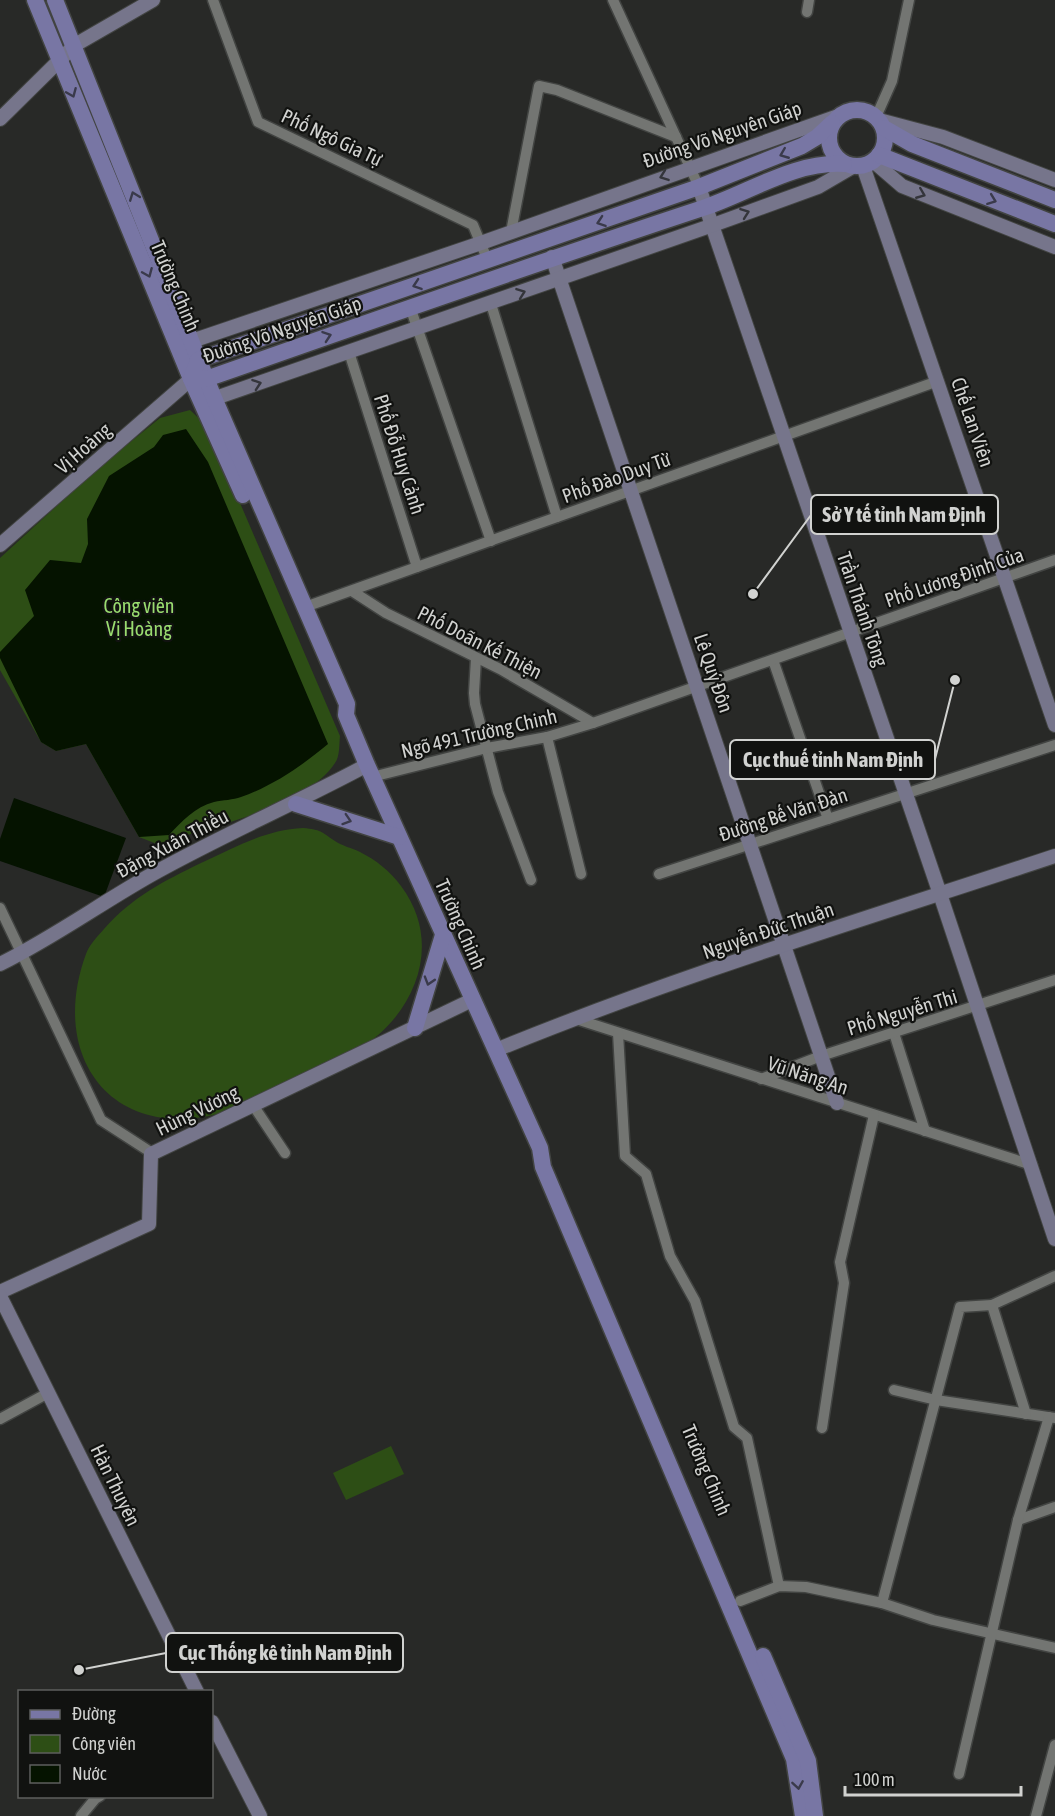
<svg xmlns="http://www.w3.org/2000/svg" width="1055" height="1816" font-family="'Asap Condensed',sans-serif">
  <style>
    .green { fill: #2d4e15 }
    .water { fill: #051300 }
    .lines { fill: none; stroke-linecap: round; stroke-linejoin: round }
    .street-casing { stroke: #424442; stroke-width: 13 }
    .secondary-casing { stroke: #424442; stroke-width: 16 }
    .primary-casing { stroke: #424442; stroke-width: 19 }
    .street { stroke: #737572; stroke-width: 10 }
    .secondary { stroke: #76758b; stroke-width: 14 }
    .primary { stroke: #7876a4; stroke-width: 16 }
    .oneway { stroke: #3a3a4b }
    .oneway2 { stroke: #34353b }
    .labels { text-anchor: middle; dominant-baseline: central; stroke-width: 4.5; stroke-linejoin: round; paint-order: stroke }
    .street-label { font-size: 20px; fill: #d1d2d0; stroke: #111210 }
    .park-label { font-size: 20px; fill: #9adc70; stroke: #111210 }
    .leader { fill: none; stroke: #d1d2d0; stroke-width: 2 }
    .callout-dot { fill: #d1d2d0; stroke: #111210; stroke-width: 2 }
    .callout { fill: #111210; stroke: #d1d2d0; stroke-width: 2 }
    .callout-label { font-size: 21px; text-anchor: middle; font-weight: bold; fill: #d1d2d0 }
  </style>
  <rect width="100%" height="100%" fill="#282927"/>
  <g class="green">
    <path d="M190,410l17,16 133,310c-1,8 0,20 -5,27 -28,44 -129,65 -178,81l-18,-7 -53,-93 -30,7 -15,-9 -41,-72v-112l97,-89 63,-51z"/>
    <path d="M303,828c19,2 17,3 32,13 7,5 17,7 25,11 16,8 30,19 41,34 43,57 15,128 -42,163 -37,23 -90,43 -131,62 -112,35 -181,-51 -142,-157 3,-9 12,-18 18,-25 28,-32 60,-48 97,-66 34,-16 64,-33 102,-35z"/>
    <polygon points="391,1446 404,1474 346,1500 333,1473"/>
  </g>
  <g class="water">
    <path d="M186,429l22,33 120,282c-25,21 -55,42 -87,53 -8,3 -18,3 -27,5 -19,5 -32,19 -45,33l-30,2 -53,-93 -30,7 -15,-9 -41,-84v-6l34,-36 -9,-26 25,-30 31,3 7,-19 -1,-25 22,-43 45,-29 9,-12z"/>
    <polygon points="14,798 126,838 104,897 0,861 0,839"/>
  </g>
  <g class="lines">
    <g class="street-casing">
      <g id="street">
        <polyline points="213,0 258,122 473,225 488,261"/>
        <polyline points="613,0 699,187"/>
        <polyline points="807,12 809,0"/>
        <polyline points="876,117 892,81 909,0"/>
        <polyline points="511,232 539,86 557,90 676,137"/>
        <polyline points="491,304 557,517"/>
        <polyline points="410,307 491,541"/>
        <polyline points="349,352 417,567"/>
        <polyline points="352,591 386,613 500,669 593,723"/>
        <polyline points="305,607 938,381"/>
        <polyline points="476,658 474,693 475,704 498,792 531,880"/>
        <polyline points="773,660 828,819"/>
        <polyline points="547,737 581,874"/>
        <polyline points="372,777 487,748 547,737 593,723 1055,560"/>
        <polyline points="659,874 1055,745"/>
        <polyline points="0,908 101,1120 152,1153"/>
        <polyline points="573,1018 1032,1165"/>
        <polyline points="618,1033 625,1156 646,1174 670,1256 695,1301 734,1427 747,1438 779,1586"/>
        <polyline points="894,1033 925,1131"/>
        <polyline points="761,1079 821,1056 1055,980"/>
        <polyline points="253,1105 285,1153"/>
        <polyline points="894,1390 936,1400 1055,1418"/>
        <polyline points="1026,1414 992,1305 1055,1276"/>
        <polyline points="0,1419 48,1393"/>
        <polyline points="822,1428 844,1283 840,1262 874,1115"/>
        <polyline points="1018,1520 1055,1507"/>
        <polyline points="740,1601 779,1586 806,1587 882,1603 933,1620 1055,1648"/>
        <polyline points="882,1603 960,1307 992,1305"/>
        <polyline points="959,1774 1018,1520 1049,1417"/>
        <polyline points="81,1816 95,1799 100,1796"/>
        <polyline points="1036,1816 1055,1745"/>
      </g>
    </g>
    <g class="secondary-casing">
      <g id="secondary">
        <polyline points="0,119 75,45 153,0"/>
        <polyline points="879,120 943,137 1055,180"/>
        <polyline points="873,161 902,186 1055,247"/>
        <polyline points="863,166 1055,725"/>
        <polyline points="699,187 940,894 1055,1239"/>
        <polyline points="552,257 837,1103"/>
        <polyline points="183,344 481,243 838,116"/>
        <polyline points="207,401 713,225 818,187 854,166"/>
        <polyline points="0,545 191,379"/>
        <path d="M0,964c55,-27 105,-64 158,-93 69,-38 140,-69 209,-106"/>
        <path d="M496,1050c183,-75 372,-132 559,-194"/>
        <polyline points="0,1292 149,1224 151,1154 472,1000"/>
        <polyline points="0,1296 197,1692"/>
        <polyline points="212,1722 260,1816"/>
      </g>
    </g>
    <g class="primary-casing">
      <g id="primary">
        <polyline points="35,0 191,379 243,495"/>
        <polyline points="55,0 214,398 347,704 346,715 367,765 540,1148 543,1167 794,1759 803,1816"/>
        <circle cx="857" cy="138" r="28"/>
        <path d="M832,123l-15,14 -15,9 -103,41 -501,173 -7,19h15c165,-58 330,-116 497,-171 46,-15 91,-47 141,-44"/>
        <polyline points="884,128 912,144 1055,200"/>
        <polyline points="879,155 1055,224"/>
        <polyline points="296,804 399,837"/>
        <polyline points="415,1028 443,935"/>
        <polyline points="763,1656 808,1761 815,1816"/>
      </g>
    </g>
    <use href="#street" class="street"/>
    <use href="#secondary" class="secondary"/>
    <use href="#primary" class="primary"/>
  </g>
  <defs><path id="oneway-chevron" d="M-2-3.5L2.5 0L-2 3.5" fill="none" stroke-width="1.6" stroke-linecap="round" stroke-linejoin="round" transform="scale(1.5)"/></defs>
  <g class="oneway">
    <use href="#oneway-chevron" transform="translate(72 93) rotate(67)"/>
    <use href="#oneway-chevron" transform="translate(784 154) rotate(158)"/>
    <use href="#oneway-chevron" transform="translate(134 196) rotate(-111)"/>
    <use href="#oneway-chevron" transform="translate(992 200) rotate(21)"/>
    <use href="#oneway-chevron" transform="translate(601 222) rotate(161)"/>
    <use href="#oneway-chevron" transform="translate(148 273) rotate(67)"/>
    <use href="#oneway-chevron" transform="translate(417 285) rotate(161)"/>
    <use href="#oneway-chevron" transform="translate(327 336) rotate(-19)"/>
    <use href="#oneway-chevron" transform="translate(347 820) rotate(18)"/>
    <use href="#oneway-chevron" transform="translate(429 981) rotate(107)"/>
    <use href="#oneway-chevron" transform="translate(798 1785) rotate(81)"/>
  </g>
  <g class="oneway2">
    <use href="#oneway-chevron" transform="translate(664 176) rotate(160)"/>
    <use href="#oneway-chevron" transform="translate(921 194) rotate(22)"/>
    <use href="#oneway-chevron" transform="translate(745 213) rotate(-20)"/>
    <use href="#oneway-chevron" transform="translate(521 293) rotate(-20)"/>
    <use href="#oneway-chevron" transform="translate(257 384) rotate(-19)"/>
  </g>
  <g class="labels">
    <g class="street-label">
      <text transform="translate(722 134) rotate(-19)">Đường Võ Nguyên Giáp</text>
      <text transform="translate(332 137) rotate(25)">Phố Ngô Gia Tự</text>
      <text transform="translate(176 286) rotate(67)">Trường Chinh</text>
      <text transform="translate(282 329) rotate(-19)">Đường Võ Nguyên Giáp</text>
      <text transform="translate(973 422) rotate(71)">Chế Lan Viên</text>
      <text transform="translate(83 448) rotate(-41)">Vị Hoàng</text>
      <text transform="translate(400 454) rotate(72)">Phố Đỗ Huy Cảnh</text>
      <text transform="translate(616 477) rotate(-20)">Phố Đào Duy Từ</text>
      <text transform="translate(954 577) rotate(-19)">Phố Lương Định Của</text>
      <text transform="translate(863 609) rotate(71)">Trần Thánh Tông</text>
      <text transform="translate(480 642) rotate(27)">Phố Doãn Kế Thiện</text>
      <text transform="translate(714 673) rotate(71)">Lê Quý Đôn</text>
      <text transform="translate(479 733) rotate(-13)">Ngõ 491 Trường Chinh</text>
      <text transform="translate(783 814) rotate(-18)">Đường Bế Văn Đàn</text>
      <text transform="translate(172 843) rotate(-28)">Đặng Xuân Thiều</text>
      <text transform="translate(461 924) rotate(66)">Trường Chinh</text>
      <text transform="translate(768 930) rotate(-19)">Nguyễn Đức Thuận</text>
      <text transform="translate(902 1012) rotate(-17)">Phố Nguyễn Thi</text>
      <text transform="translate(808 1075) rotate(18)">Vũ Năng An</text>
      <text transform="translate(197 1110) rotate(-26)">Hùng Vương</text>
      <text transform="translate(707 1470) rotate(67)">Trường Chinh</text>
      <text transform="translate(116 1485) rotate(64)">Hàn Thuyên</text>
    </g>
    <g class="park-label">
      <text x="139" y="605">Công viên<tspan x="139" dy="23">Vị Hoàng</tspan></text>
    </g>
  </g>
  <path class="leader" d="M753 594L811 515M955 680L935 759M79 1670L166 1653"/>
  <g class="callout-dot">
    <circle cx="753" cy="594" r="6"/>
    <circle cx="955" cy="680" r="6"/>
    <circle cx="79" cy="1670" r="6"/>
  </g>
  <g class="callout">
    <rect x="811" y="495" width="187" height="39" rx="6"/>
    <rect x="730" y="740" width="205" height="39" rx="6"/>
    <rect x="166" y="1633" width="237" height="39" rx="6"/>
  </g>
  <g class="callout-label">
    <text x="904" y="522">Sở Y tế tỉnh Nam Định</text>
    <text x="833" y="767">Cục thuế tỉnh Nam Định</text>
    <text x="285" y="1660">Cục Thống kê tỉnh Nam Định</text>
  </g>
  <rect x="18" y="1690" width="195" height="108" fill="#111210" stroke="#5e5f5d" stroke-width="1.5"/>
  <rect x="30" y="1710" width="30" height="9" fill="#7876a4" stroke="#5e5f5d" stroke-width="1.5"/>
  <text x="72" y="1720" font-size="18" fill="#d1d2d0">Đường</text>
  <rect x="30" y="1735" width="30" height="18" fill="#2d4e15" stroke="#5e5f5d" stroke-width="1.5"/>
  <text x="72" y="1750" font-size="18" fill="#d1d2d0">Công viên</text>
  <rect x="30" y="1765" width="30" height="18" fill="#051300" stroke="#5e5f5d" stroke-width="1.5"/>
  <text x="72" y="1780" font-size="18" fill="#d1d2d0">Nước</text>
  <path d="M845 1786v9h176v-9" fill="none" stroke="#d1d2d0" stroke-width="3"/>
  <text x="854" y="1786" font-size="18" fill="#d1d2d0" stroke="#111210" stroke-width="4.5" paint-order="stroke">100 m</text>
</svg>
